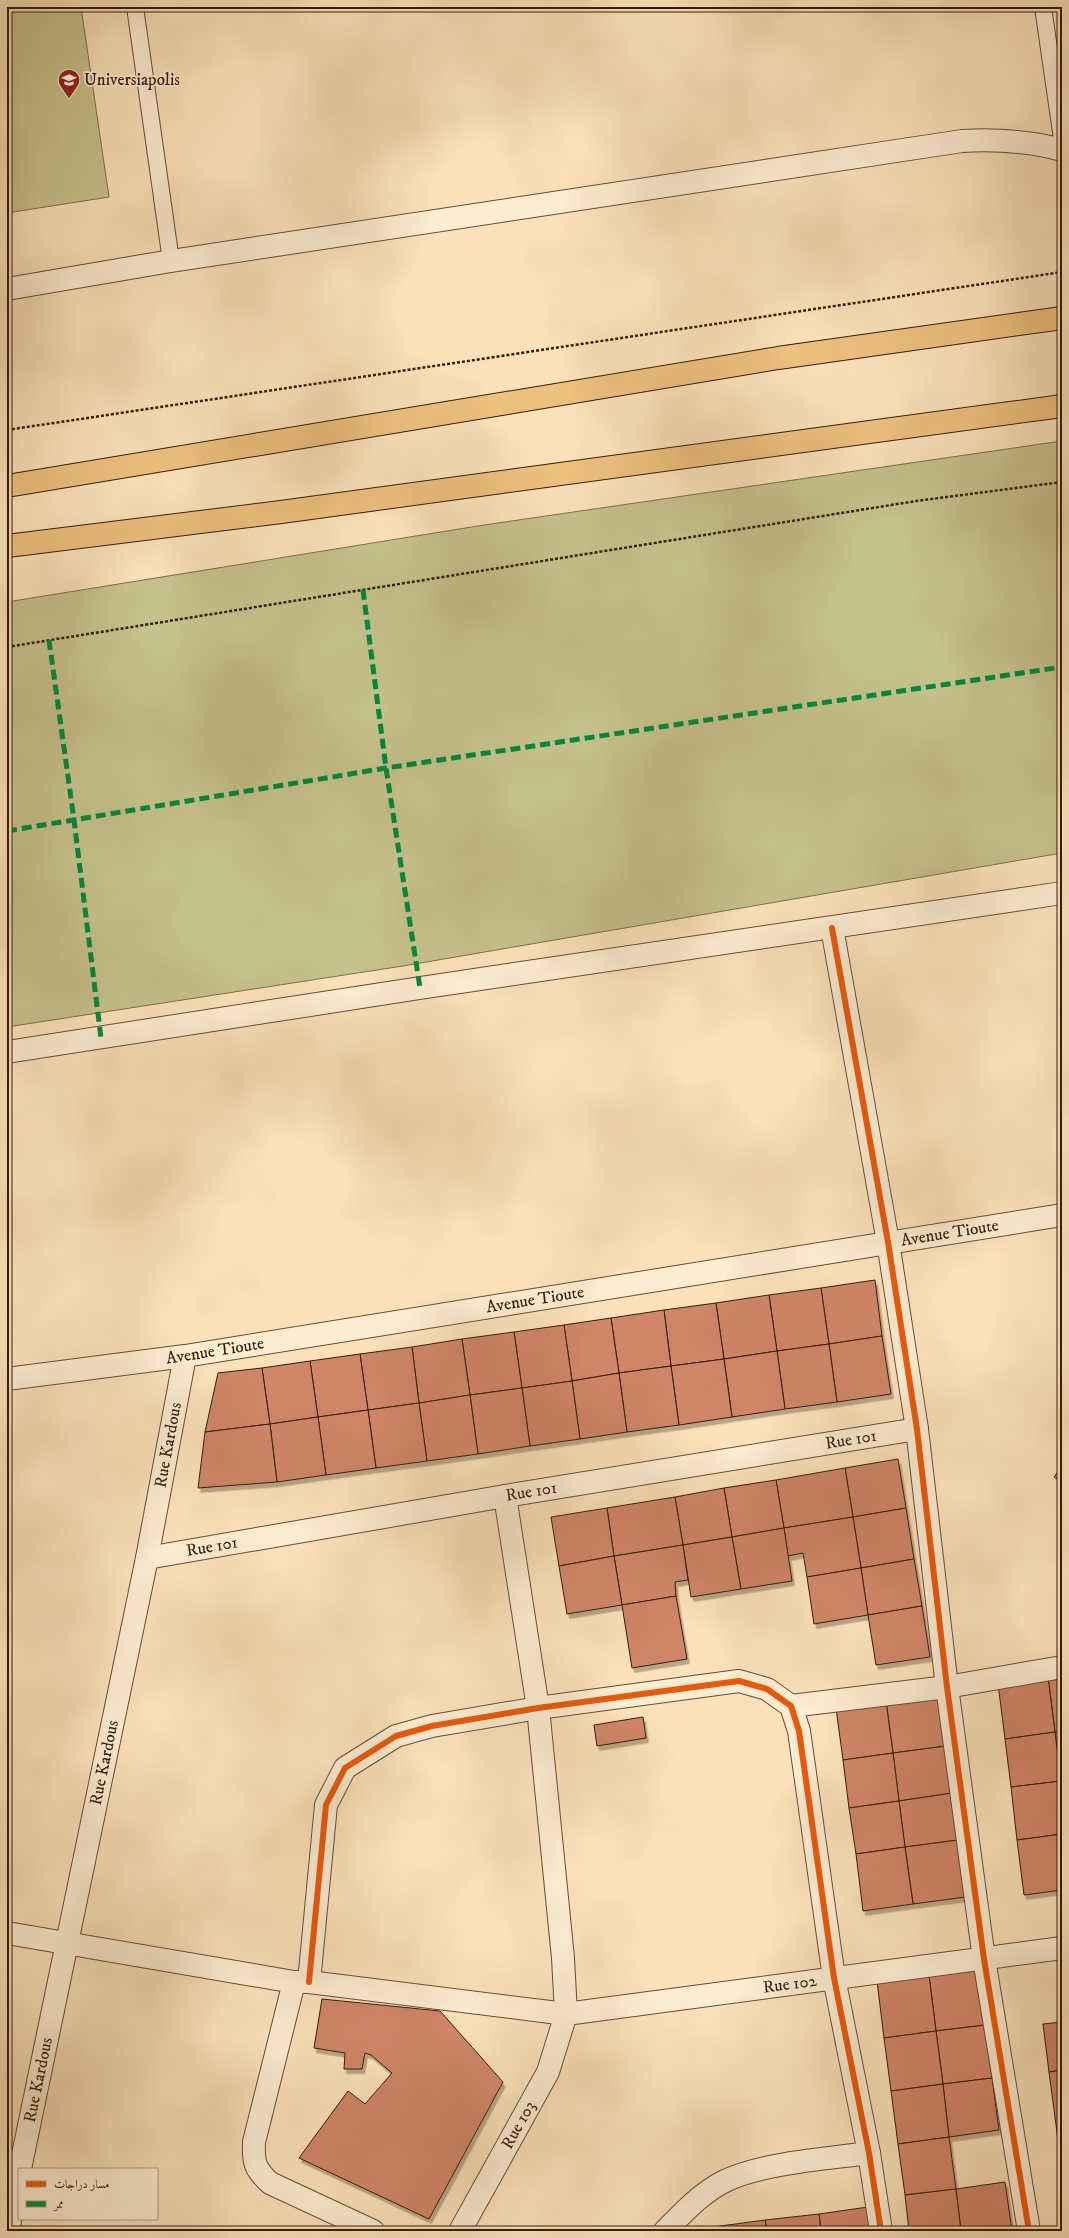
<svg xmlns="http://www.w3.org/2000/svg" width="1069" height="2238" font-family="'IM FELL DW Pica',Amiri,serif">
  <style>
    .green { fill: #c5c18b; stroke: #7e6e4c }
    .building { fill: #d08568; stroke: #371a0c; filter: url(#shadow) }
    .lines { fill: none; stroke-linecap: round; stroke-linejoin: round }
    .service-casing { stroke: #684c38; stroke-width: 18 }
    .minor-casing { stroke: #684c38; stroke-width: 24 }
    .trunk-casing { stroke: #371a0c; stroke-width: 24 }
    .path { stroke: #371a0c; stroke-width: 2.5; stroke-dasharray: 3 2; stroke-linecap: butt }
    .service { stroke: #fcecd2; stroke-width: 16 }
    .minor { stroke: #fcecd2; stroke-width: 22 }
    .trunk { stroke: #edc07d; stroke-width: 22 }
    .quiet { stroke: #00873e; stroke-width: 5; stroke-dasharray: 10 5; stroke-linecap: butt }
    .cycleway-casing { stroke: #fcecd2; stroke-width: 8 }
    .cycleway { stroke: #e8590c; stroke-width: 6 }
    .labels { text-anchor: middle; dominant-baseline: central; stroke-width: 3.5; stroke-linejoin: round; paint-order: stroke }
    .poi-label { font-size: 17px; fill: #371a0c; stroke: #fcecd2; text-anchor: start }
    .street-label { font-size: 17px; fill: #371a0c; stroke: #fcecd2 }
  </style>
  <defs>
    <filter id="shadow"><feDropShadow dx="2.5" dy="4.5" stdDeviation="0" flood-color="#0004"/></filter>
  </defs>
  <rect width="100%" height="100%" fill="#fae1ba"/>
  <filter id="stains"><feTurbulence type="fractalNoise" baseFrequency=".005" numOctaves="4"/><feColorMatrix values="0 0 0 0 .2 0 0 0 0 .09 0 0 0 0 .02 0 0 0 .5 -.17"/></filter>
  <radialGradient id="worn" r=".72"><stop offset=".6" stop-color="#630" stop-opacity="0"/><stop offset="1" stop-color="#630" stop-opacity=".3"/></radialGradient>
  <g class="green">
    <polygon points="7,7 81,7 109,197 7,213"/>
    <polygon points="1062,441 1062,853 403,966 7,1027 7,602 484,525"/>
  </g>
  <g class="building">
    <polygon points="875,1280 882,1336 829,1344 821,1288"/>
    <polygon points="821,1288 829,1344 777,1351 769,1295"/>
    <polygon points="769,1295 777,1351 724,1359 716,1303"/>
    <polygon points="716,1303 724,1359 671,1366 664,1310"/>
    <polygon points="664,1310 671,1366 619,1373 611,1318"/>
    <polygon points="611,1318 619,1373 572,1381 564,1325"/>
    <polygon points="564,1325 572,1381 522,1388 514,1332"/>
    <polygon points="514,1332 522,1388 470,1395 462,1339"/>
    <polygon points="882,1336 891,1394 837,1402 829,1344"/>
    <polygon points="462,1339 470,1395 419,1403 412,1347"/>
    <polygon points="829,1344 837,1402 785,1409 777,1351"/>
    <polygon points="412,1347 419,1403 368,1410 360,1354"/>
    <polygon points="777,1351 785,1409 732,1417 724,1359"/>
    <polygon points="360,1354 368,1410 318,1417 310,1361"/>
    <polygon points="724,1359 732,1417 679,1425 671,1366"/>
    <polygon points="310,1361 318,1417 270,1424 262,1368"/>
    <polygon points="671,1366 679,1425 627,1432 619,1373"/>
    <polygon points="262,1368 270,1424 205,1432 218,1373"/>
    <polygon points="619,1373 627,1432 580,1439 572,1381"/>
    <polygon points="572,1381 580,1439 530,1446 522,1388"/>
    <polygon points="522,1388 530,1446 478,1454 470,1395"/>
    <polygon points="470,1395 478,1454 427,1461 419,1403"/>
    <polygon points="419,1403 427,1461 376,1468 368,1410"/>
    <polygon points="368,1410 376,1468 326,1475 318,1417"/>
    <polygon points="318,1417 326,1475 277,1482 270,1424"/>
    <polygon points="270,1424 277,1482 198,1488 205,1432"/>
    <polygon points="898,1459 906,1508 853,1517 845,1468"/>
    <polygon points="1062,1466 1062,1482 1054,1477"/>
    <polygon points="845,1468 853,1517 784,1528 776,1480"/>
    <polygon points="776,1480 784,1528 732,1537 724,1488"/>
    <polygon points="724,1488 732,1537 683,1545 675,1497"/>
    <polygon points="675,1497 683,1545 614,1556 607,1508"/>
    <polygon points="607,1508 614,1556 559,1566 551,1517"/>
    <polygon points="906,1508 914,1559 861,1568 853,1517"/>
    <polygon points="853,1517 861,1568 807,1577 803,1553 788,1556 784,1528"/>
    <polygon points="784,1528 792,1581 741,1589 732,1537"/>
    <polygon points="732,1537 741,1589 691,1597 683,1545"/>
    <polygon points="683,1545 688,1580 675,1582 676,1596 622,1605 614,1556"/>
    <polygon points="614,1556 622,1605 567,1614 559,1566"/>
    <polygon points="914,1559 922,1606 868,1615 861,1568"/>
    <polygon points="861,1568 868,1615 814,1624 807,1577"/>
    <polygon points="676,1596 687,1659 632,1668 622,1605"/>
    <polygon points="922,1606 930,1657 876,1665 868,1615"/>
    <polygon points="1062,1676 1062,1731 1055,1732 1048,1677"/>
    <polygon points="1048,1677 1055,1732 1005,1739 998,1684"/>
    <polygon points="939,1694 946,1746 893,1753 886,1701"/>
    <polygon points="886,1701 893,1753 843,1760 836,1708"/>
    <polygon points="643,1717 646,1738 597,1746 594,1725"/>
    <polygon points="1062,1731 1062,1781 1061,1781 1055,1732"/>
    <polygon points="1055,1732 1061,1781 1011,1787 1005,1739"/>
    <polygon points="946,1746 952,1793 899,1801 893,1753"/>
    <polygon points="893,1753 899,1801 849,1808 843,1760"/>
    <polygon points="1061,1781 1062,1834 1017,1840 1011,1787"/>
    <polygon points="952,1793 958,1840 905,1847 899,1801"/>
    <polygon points="899,1801 905,1847 856,1854 849,1808"/>
    <polygon points="1062,1834 1062,1890 1024,1895 1017,1840"/>
    <polygon points="958,1840 966,1897 913,1904 905,1847"/>
    <polygon points="905,1847 913,1904 863,1911 856,1854"/>
    <polygon points="978,1968 985,2025 936,2031 929,1975"/>
    <polygon points="929,1975 936,2031 884,2038 877,1981"/>
    <polygon points="322,1999 440,2011 503,2082 429,2219 299,2158 348,2091 365,2104 392,2073 371,2055 365,2053 362,2069 344,2069 345,2053 314,2048"/>
    <polygon points="1062,2022 1062,2070 1049,2072 1043,2024"/>
    <polygon points="985,2025 992,2078 943,2084 936,2031"/>
    <polygon points="936,2031 943,2084 891,2091 884,2038"/>
    <polygon points="1062,2070 1062,2124 1056,2125 1049,2072"/>
    <polygon points="992,2078 999,2130 949,2137 943,2084"/>
    <polygon points="943,2084 949,2137 898,2144 891,2091"/>
    <polygon points="1062,2124 1062,2171 1056,2125"/>
    <polygon points="949,2137 956,2189 905,2195 898,2144"/>
    <polygon points="1005,2182 1012,2231 961,2231 956,2189"/>
    <polygon points="956,2189 961,2231 909,2231 905,2195"/>
    <polygon points="875,2206 878,2231 821,2231 819,2214"/>
    <polygon points="819,2214 821,2231 767,2231 765,2220"/>
    <polygon points="765,2220 767,2231 713,2231 713,2227"/>
    <polygon points="713,2227 713,2231 671,2231 672,2229"/>
  </g>
  <g class="lines">
    <g class="service-casing">
      <g id="service">
        <polyline points="135,7 171,261"/>
        <polyline points="1043,7 1062,139"/>
      </g>
    </g>
    <g class="minor-casing">
      <g id="minor">
        <path d="M7,289l164,-28 791,-120c34,-2 67,0 100,9"/>
        <polyline points="832,928 888,1242 917,1429 947,1687 984,1959 1029,2231"/>
        <polyline points="7,1052 420,988 1062,893"/>
        <path id="s1" d="M7,1379l178,-23 877,-141"/>
        <path id="s2" d="M147,1558l358,-62 412,-67"/>
        <polyline points="791,1706 947,1687 1062,1667"/>
        <path id="s3" d="M7,1933l287,49h15l257,32 496,-66"/>
        <path d="M294,1982l-40,160c-1,21 1,27 16,41l103,48"/>
        <polyline points="309,1982 326,1805 345,1768 396,1736 432,1726 538,1708 739,1681 767,1689 791,1706 799,1731 834,1978 869,2153 881,2231"/>
        <path id="s4" d="M20,2169l127,-611 38,-202"/>
        <polyline points="8,2231 19,2175"/>
        <path id="s5" d="M460,2231l88,-159 18,-58 -3,-56 -25,-250 -33,-212"/>
        <path d="M665,2231c18,-18 35,-37 58,-49 37,-19 104,-23 146,-29"/>
      </g>
    </g>
    <g class="trunk-casing">
      <g id="trunk">
        <polyline points="7,486 778,358 1062,318"/>
        <polyline points="7,546 281,512 1062,406"/>
      </g>
    </g>
    <g class="path">
      <polyline points="7,430 1062,272"/>
      <polyline points="7,647 916,501 1062,482"/>
    </g>
    <use href="#service" class="service"/>
    <use href="#minor" class="minor"/>
    <use href="#trunk" class="trunk"/>
    <g class="quiet">
      <polyline points="363,590 386,768 420,988"/>
      <polyline points="49,640 74,820 101,1038"/>
      <polyline points="7,831 386,768 1062,667"/>
    </g>
    <g class="cycleway-casing">
      <g id="cycleway">
        <polyline points="832,928 888,1242 917,1429 947,1687 984,1959 1029,2231"/>
        <polyline points="309,1982 326,1805 345,1768 396,1736 432,1726 538,1708 739,1681 767,1689 791,1706 799,1731 834,1978 869,2153 881,2231"/>
      </g>
    </g>
    <use href="#cycleway" class="cycleway"/>
  </g>
  <defs>
    <g id="university-pin" transform="scale(1.15)"><path d="M0 17L-7.5 6A9.5 9.5 0 1 1 7.5 6Z" fill="#8f2418" stroke="#fcecd2"/><path d="M0-5L7-2L0 1L-7-2ZM-4 1L0 2.5L4 1V4Q0 6-4 4Z" fill="#fff"/></g>
  </defs>
  <g fill-rule="evenodd">
    <use href="#university-pin" x="69" y="80"/>
  </g>
  <g class="labels">
    <g class="poi-label">
      <text x="84" y="80">Universiapolis</text>
    </g>
    <g class="street-label">
      <text stroke="none"><textPath href="#s1" startOffset="954">Avenue Tioute</textPath></text>
      <text stroke="none"><textPath href="#s1" startOffset="534">Avenue Tioute</textPath></text>
      <text stroke="none"><textPath href="#s1" startOffset="210">Avenue Tioute</textPath></text>
      <text stroke="none"><textPath href="#s2" startOffset="714">Rue 101</textPath></text>
      <text stroke="none"><textPath href="#s4" startOffset="739">Rue Kardous</textPath></text>
      <text stroke="none"><textPath href="#s2" startOffset="390">Rue 101</textPath></text>
      <text stroke="none"><textPath href="#s2" startOffset="66">Rue 101</textPath></text>
      <text stroke="none"><textPath href="#s4" startOffset="415">Rue Kardous</textPath></text>
      <text stroke="none"><textPath href="#s3" startOffset="791">Rue 102</textPath></text>
      <text stroke="none"><textPath href="#s4" startOffset="91">Rue Kardous</textPath></text>
      <text stroke="none"><textPath href="#s5" startOffset="121">Rue 103</textPath></text>
    </g>
  </g>
  <rect width="1069" height="2238" fill="none" stroke="#fae1ba" stroke-width="24"/>
  <rect x="8" y="8" width="1053" height="2222" fill="none" stroke="#371a0c" stroke-width="2"/>
  <rect x="12" y="12" width="1045" height="2214" fill="none" stroke="#371a0c"/>
  <rect x="18" y="2168" width="140" height="52" fill="#fcecd2" stroke="#ad9883"/>
  <rect x="26" y="2181" width="20" height="6" fill="#e8590c" stroke="#ad9883"/>
  <text x="54" y="2188" font-size="12" fill="#371a0c">مسار دراجات</text>
  <rect x="26" y="2201" width="20" height="6" fill="#00873e" stroke="#ad9883"/>
  <text x="54" y="2208" font-size="12" fill="#371a0c">ممر</text>
  <rect width="100%" height="100%" filter="url(#stains)"/>
  <rect width="100%" height="100%" fill="url(#worn)"/>
</svg>
